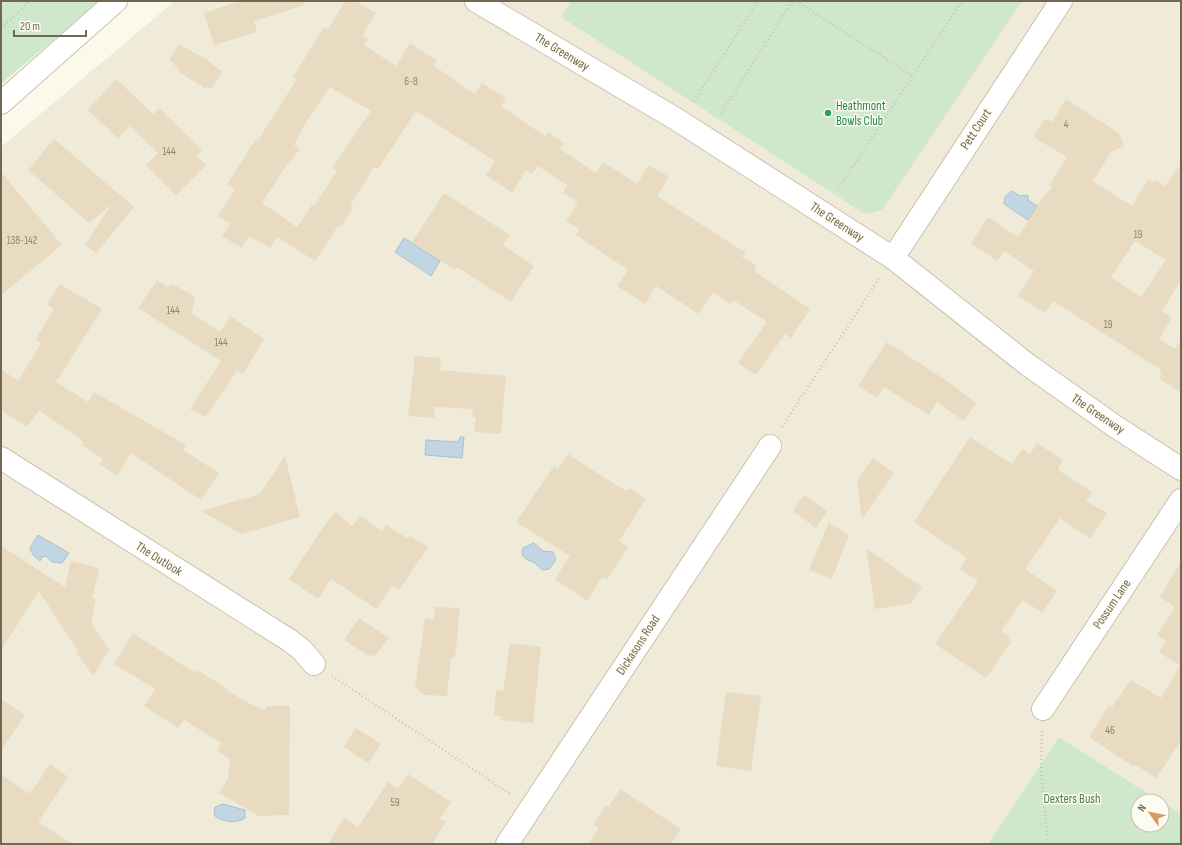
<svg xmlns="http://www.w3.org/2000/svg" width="1182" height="845" font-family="'Sofia Sans Condensed',sans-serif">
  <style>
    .residential { fill: #efebd8 }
    .green { fill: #cfe7cb }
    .water { fill: #c2d5e3; stroke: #a9c1d3 }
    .building { fill: #e8dbc1; fill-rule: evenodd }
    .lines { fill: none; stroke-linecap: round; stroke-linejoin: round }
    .minor-casing { stroke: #c9c2af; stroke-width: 24 }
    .path { stroke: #d2c4a9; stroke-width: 2.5; stroke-dasharray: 1 3; stroke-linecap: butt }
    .minor { stroke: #fff; stroke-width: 22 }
    .leisure-dot { fill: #2e9e5b; stroke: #fdfcf2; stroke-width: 1.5 }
    .labels { text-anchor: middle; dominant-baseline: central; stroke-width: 3; stroke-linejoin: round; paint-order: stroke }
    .number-label { font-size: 11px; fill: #90846d }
    .street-label { font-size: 13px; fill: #736751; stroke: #fdfcf2 }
    .leisure-label { font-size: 13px; fill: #27864d; stroke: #fdfcf2; text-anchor: start }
    .park-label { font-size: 13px; fill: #4e7d4d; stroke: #fdfcf2 }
  </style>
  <rect width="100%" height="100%" fill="#fbf9ec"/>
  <polygon class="residential" points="175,1 1181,1 1181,814 1059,737 988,844 1,844 1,147"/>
  <g class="green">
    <polygon points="1,1 99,1 1,84"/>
    <polygon points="571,1 1022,1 882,210 865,214 561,17"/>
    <polygon points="1059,737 1160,801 1138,801 1138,825 1162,825 1162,802 1181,814 1181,844 988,844"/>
  </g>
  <g class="water">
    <polygon points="1012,191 1020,196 1025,195 1028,196 1028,200 1037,206 1028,220 1004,204 1005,197"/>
    <polygon points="404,238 440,261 431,276 395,252"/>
    <polygon points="460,437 464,437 462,458 425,455 426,440 458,442"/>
    <polygon points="38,535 69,553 62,563 52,562 46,556 42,557 40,561 33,555 30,548"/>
    <path d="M534,543l9,8 10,1 3,8 -7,9 -6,1c-4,-2 -6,-6 -10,-8 -8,-3 -13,-5 -10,-14z"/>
    <path d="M223,804l22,6v8c-7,6 -25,4 -31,-3l1,-8z"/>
  </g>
  <g class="building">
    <polygon points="240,1 304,1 305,5 254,21 257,32 214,45 204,13"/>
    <path d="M345,1h10l21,12 -14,23 6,3 -4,6 32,21 14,-23 27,18 -3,5 41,28 7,-11 24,15 -5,8 44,30 3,-4 16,11 -4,6 36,24 7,-11 34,22 12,-19 20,12 -12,19 89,57 -4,4 15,9 -3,5 56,38 -19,29 -6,-4 -29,41 -18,-12 29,-41 -34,-22 -3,4 -17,-12 -14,22 -43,-28 -11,18 -28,-18 11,-16 -52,-35 3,-6 -13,-8 12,-19 -15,-9 4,-8 -29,-19 -6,8 -6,-4 -14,23 -26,-18 9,-14 -79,-50 -38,58 -4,-2 -24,39 3,2 -12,19 -3,-1 -23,35 -38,-24 -7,11 -21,-12 -7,12 -20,-12 8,-12 -12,-8 17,-26 -8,-6 29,-45 2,1 39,-61 -4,-2 31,-50 4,2zM330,87l41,24 -39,57 5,3 -23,35 -2,-1 -15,22 -35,-24 26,-40 1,1 11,-15 -6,-4 12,-23z"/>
    <polygon points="179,44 207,60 222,72 211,89 207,86 206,89 181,73 170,59"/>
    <polygon points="116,79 153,114 159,108 202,150 196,156 206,165 176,195 146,165 158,153 130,126 118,138 88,110"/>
    <path d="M1066,99l53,34 5,13 -13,6 -18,29 39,25 16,-27 6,3 1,-2 10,6 16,-22v116l-19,31 10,7 -13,21 16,10 6,-10v54l-22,-15 3,-4 -2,-2 1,-2 -108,-69 -8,12 -27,-17 16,-25 -30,-20 -7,10 -26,-18 17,-26 30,20 24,-38 11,-13h-4l18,-29 -34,-20 12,-18 7,3zM1135,241l31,19 -25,37 -30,-20z"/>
    <polygon points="54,139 134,207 96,253 85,245 112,204 89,223 28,170"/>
    <polygon points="1,172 62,245 1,295"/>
    <polygon points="444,193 510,235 503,245 534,266 511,302 457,267 455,270 412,242"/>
    <polygon points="157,280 167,287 173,284 195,297 192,313 220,332 230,316 264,339 243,374 237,371 206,417 190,409 221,361 138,308"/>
    <polygon points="60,284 102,309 56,382 88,402 94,392 186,445 183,450 219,473 201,500 131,453 117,476 100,464 103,459 82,445 84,442 39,410 27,427 1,410 1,369 18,381 41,343 36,339 54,309 47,304"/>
    <polygon points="887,342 950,383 976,403 964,421 937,402 929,415 884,387 877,398 858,386"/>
    <polygon points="415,356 441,358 440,370 506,376 501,434 474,432 476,417 472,417 473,409 435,407 434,418 408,416"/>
    <polygon points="970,437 1012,464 1022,449 1030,454 1037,443 1063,460 1058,470 1092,492 1086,501 1107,513 1090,539 1060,518 1025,569 1057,591 1042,613 1023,600 1001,631 1010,637 1008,640 1011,642 986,678 935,644 978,581 960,569 967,558 914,522"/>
    <polygon points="568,454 619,487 627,491 629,488 646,499 619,541 628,547 607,580 602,577 587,601 555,579 570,556 516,522 554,466 558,469"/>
    <polygon points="285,456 300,517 241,534 201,511 260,494"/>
    <polygon points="873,458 894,473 862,519 857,481"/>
    <polygon points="804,495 827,511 816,528 793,511"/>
    <polygon points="336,512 352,526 361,516 382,531 386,525 408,539 410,536 428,547 399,590 392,586 377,609 331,579 318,599 289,579 326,523"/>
    <polygon points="829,522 849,536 846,542 832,579 809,570"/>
    <polygon points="1,546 65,587 71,561 99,568 92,599 96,599 91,623 109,650 93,676 76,652 78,651 39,591 1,650"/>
    <polygon points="866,548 922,587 911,604 875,609"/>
    <polygon points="1181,562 1181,741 1156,778 1136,765 1134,767 1089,737 1109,705 1112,707 1131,680 1161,698 1180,666 1159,652 1166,641 1157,635 1175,607 1160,597"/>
    <polygon points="435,607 460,608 455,658 451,657 447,696 425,695 415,687 425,618 434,619"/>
    <polygon points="359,618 389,638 374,657 371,654 369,656 344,640"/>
    <polygon points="133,633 195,673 197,670 228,689 227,691 264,711 267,706 290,706 289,815 259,816 219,793 228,779 230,760 217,750 221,743 184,720 178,728 144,706 155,689 114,664"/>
    <polygon points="510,643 541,647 533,723 500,720 501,716 494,715 496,690 503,691"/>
    <polygon points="726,692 761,696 751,771 716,766"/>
    <polygon points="1,699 25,715 1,751"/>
    <polygon points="356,728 381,744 368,763 344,747"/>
    <polygon points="50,764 68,777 38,822 73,844 1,844 1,775 30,794"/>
    <polygon points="408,774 451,802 440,819 446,822 432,844 328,844 344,818 358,827 388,782 398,789"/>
    <polygon points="620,789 681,829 671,844 589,844 599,828 593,825 606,805 609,807"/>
  </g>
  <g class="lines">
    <g class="minor-casing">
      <g id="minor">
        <polyline points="476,1 676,119 893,258 1028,365 1116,427 1181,469"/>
        <polyline points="1,103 116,1"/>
        <polyline points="893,258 1061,1"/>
        <polyline points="1,458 289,640 302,650 314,664"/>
        <polyline points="1043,709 1181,500"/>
        <polyline points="507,844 770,446"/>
      </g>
    </g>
    <g class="path">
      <polyline points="778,1 779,1"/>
      <polyline points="796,1 913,76"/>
      <polyline points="1,28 30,1"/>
      <polyline points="694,101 758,1"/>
      <polyline points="721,114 792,1"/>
      <polyline points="837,191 962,1"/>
      <polyline points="782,427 880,277"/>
      <polyline points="332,676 512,795"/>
      <polyline points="1042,731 1041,773 1048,844"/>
    </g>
    <use href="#minor" class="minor"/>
  </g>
  <circle class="leisure-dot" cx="828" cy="113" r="4"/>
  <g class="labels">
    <g class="number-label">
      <text x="411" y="81">6-8</text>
      <text x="1066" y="124">4</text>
      <text x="169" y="151">144</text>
      <text x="1138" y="234">19</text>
      <text x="22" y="240">138-142</text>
      <text x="173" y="310">144</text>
      <text x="1108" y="324">19</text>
      <text x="221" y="342">144</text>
      <text x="1110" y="730">46</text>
      <text x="395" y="802">59</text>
    </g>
    <g class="street-label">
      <text transform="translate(562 52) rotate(31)">The Greenway</text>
      <text transform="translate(976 129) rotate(-57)">Pett Court</text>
      <text transform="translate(837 222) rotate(33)">The Greenway</text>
      <text transform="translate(1098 414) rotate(34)">The Greenway</text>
      <text transform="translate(159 559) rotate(32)">The Outlook</text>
      <text transform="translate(1112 604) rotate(-56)">Possum Lane</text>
      <text transform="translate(638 645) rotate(-57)">Dickasons Road</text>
    </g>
    <g class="leisure-label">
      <text x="836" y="106">Heathmont<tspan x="836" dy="15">Bowls Club</tspan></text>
    </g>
    <g class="park-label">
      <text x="1072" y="799">Dexters Bush</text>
    </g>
  </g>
  <rect width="1182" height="845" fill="none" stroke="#736751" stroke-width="4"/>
  <g transform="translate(1150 813) rotate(303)"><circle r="19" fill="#fdfcf2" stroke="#c6c0b2"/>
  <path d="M0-3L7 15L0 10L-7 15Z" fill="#d69a5f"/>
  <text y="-6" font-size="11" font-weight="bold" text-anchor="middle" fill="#736751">N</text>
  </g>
  <path d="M14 30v6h72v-6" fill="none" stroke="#736751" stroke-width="2"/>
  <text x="20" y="30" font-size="12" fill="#736751" stroke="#fdfcf2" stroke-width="3" paint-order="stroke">20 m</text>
</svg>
